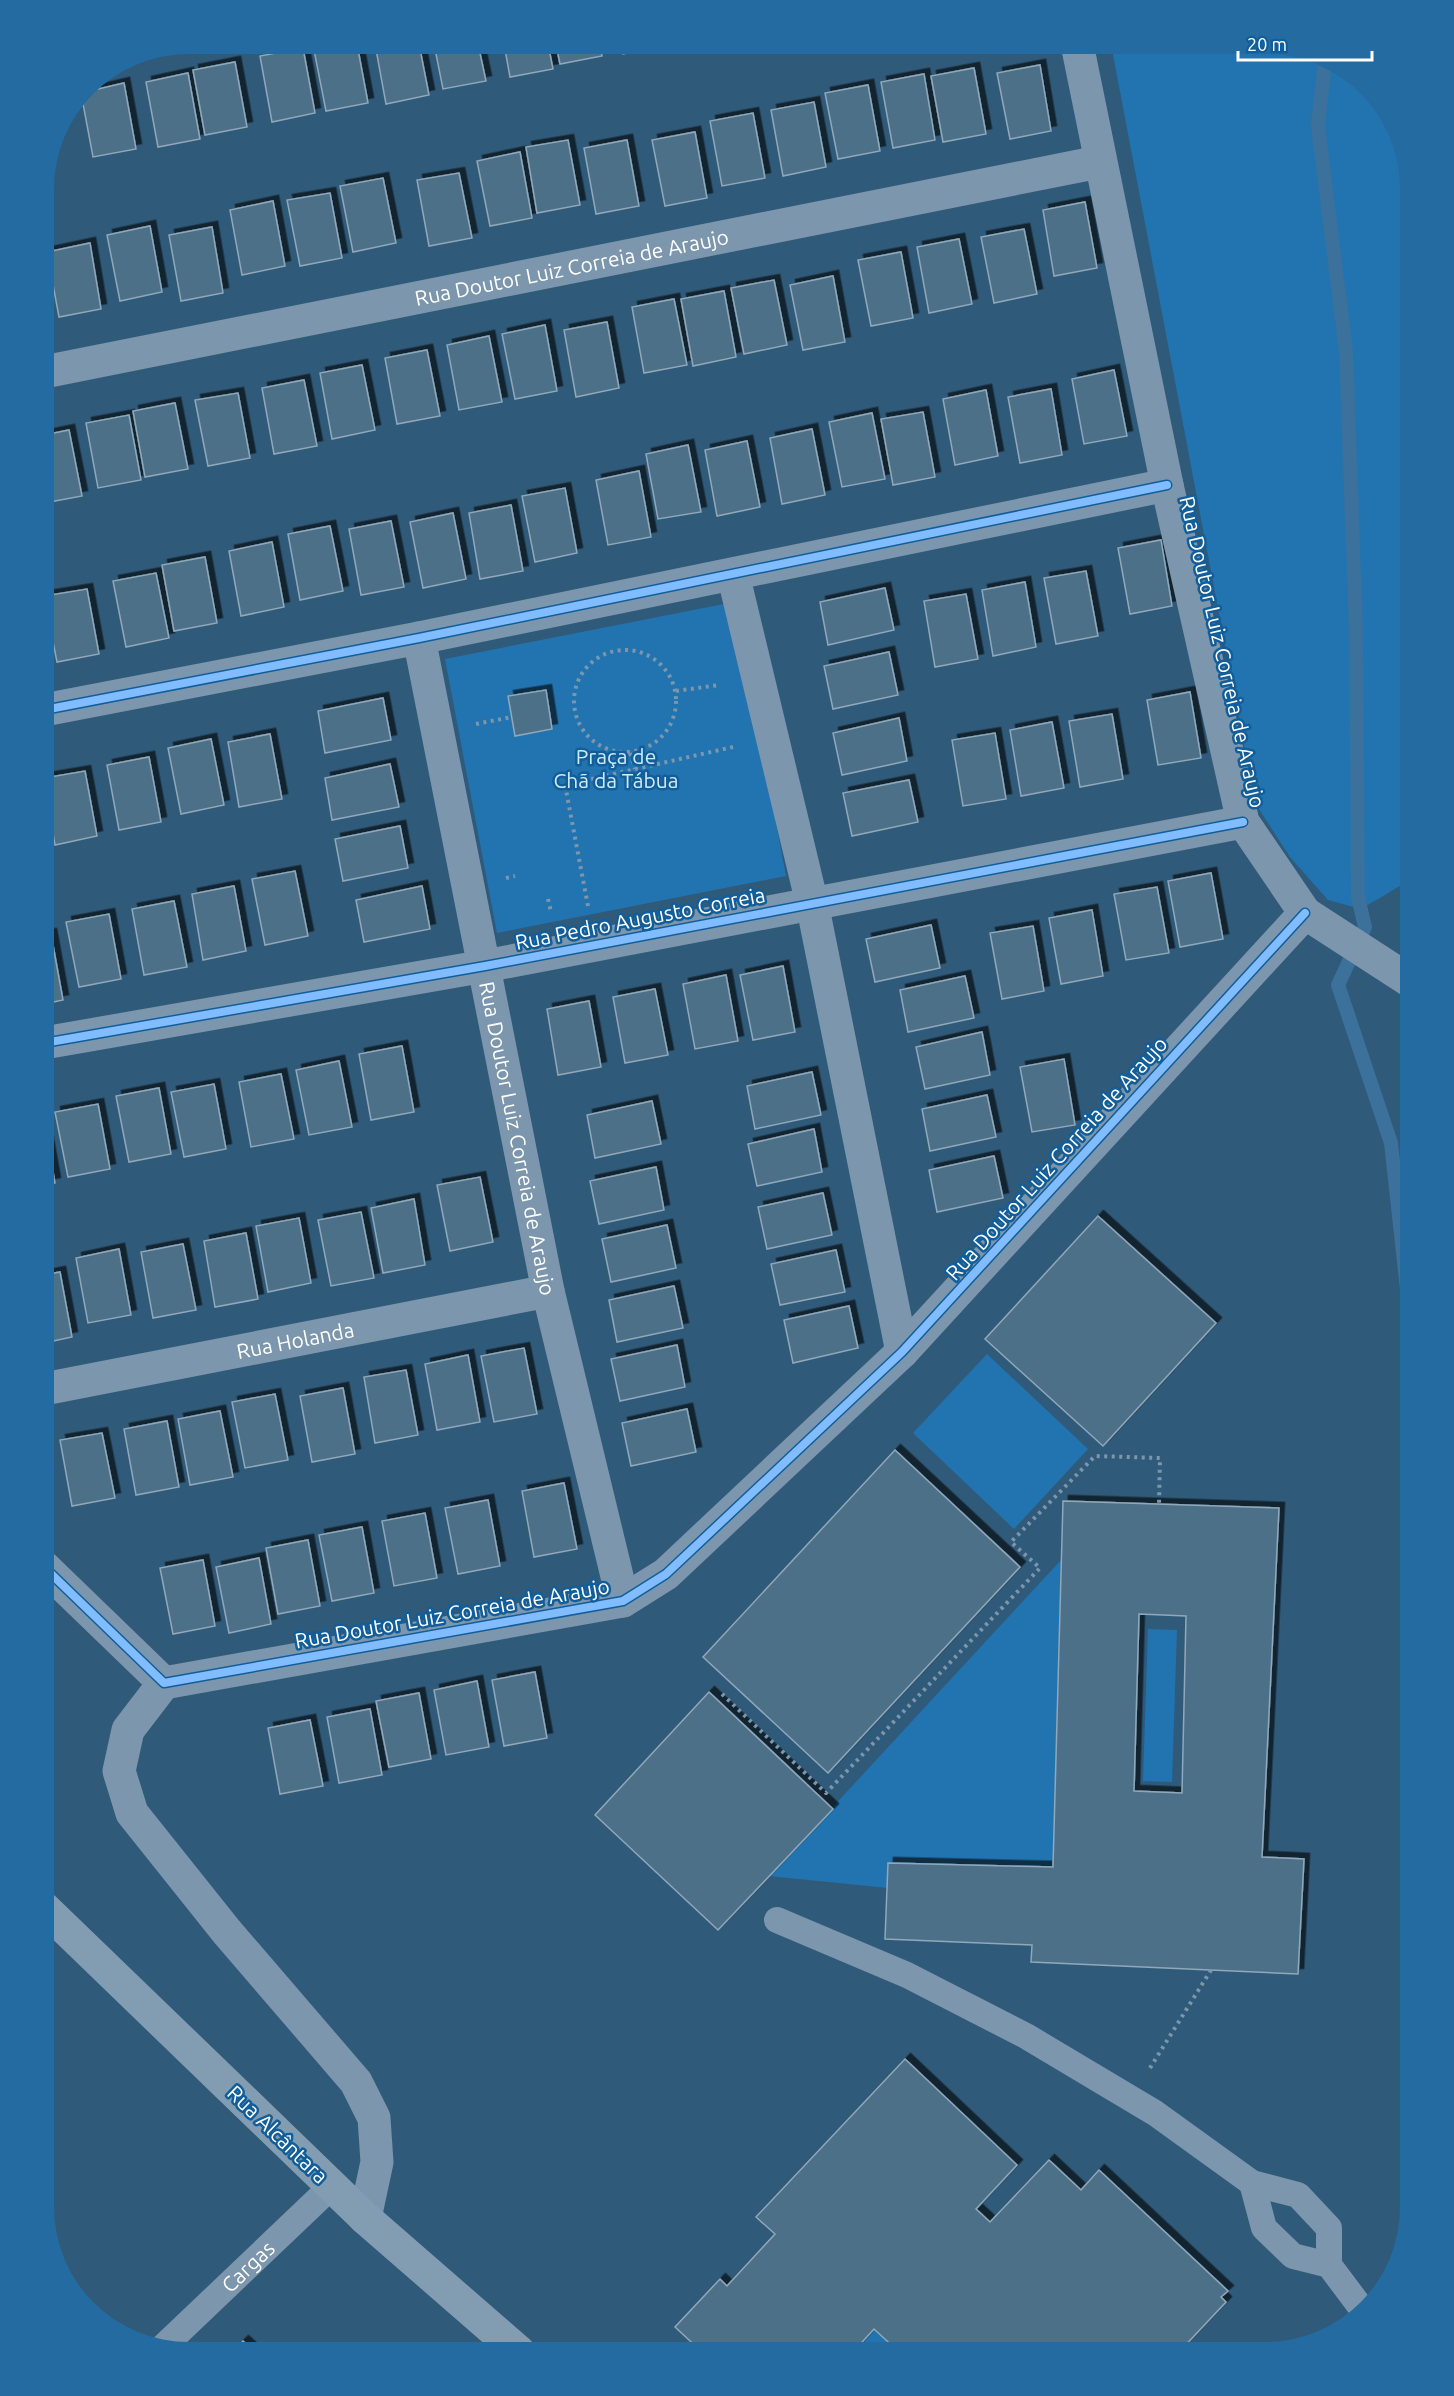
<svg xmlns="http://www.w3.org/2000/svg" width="1454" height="2396" font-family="Ubuntu,sans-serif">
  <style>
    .green { fill: #2274b0 }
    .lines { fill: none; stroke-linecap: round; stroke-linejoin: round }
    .stream { stroke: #3b719b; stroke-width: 14 }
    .building { fill: #4e6f89; stroke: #8fa8ba; stroke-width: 1.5; fill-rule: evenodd; filter: url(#shadow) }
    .path { stroke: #7b96ad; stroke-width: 4; stroke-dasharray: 3 4.5; stroke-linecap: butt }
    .lane { stroke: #7b96ad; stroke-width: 26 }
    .street { stroke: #7b96ad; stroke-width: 33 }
    .secondary { stroke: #829db1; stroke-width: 33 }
    .cycleway-casing { stroke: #115e9a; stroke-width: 11 }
    .cycleway { stroke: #80bcff; stroke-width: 8 }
    .labels { text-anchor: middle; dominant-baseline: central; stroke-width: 5; stroke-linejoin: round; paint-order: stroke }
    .street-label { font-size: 21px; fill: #fff; stroke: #115e9a }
    .park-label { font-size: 21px; fill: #cde9fe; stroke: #115e9a }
  </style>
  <defs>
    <filter id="shadow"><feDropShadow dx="5.5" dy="-5.5" stdDeviation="0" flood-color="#0009"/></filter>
  </defs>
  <rect width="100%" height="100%" fill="#305a7a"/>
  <g class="green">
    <polygon points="1111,44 1275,44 1346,68 1395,124 1410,189 1410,875 1405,883 1361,909 1328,900 1290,857 1255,803"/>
    <polygon points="734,602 786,876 497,933 445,659"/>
    <polygon points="987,1354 1088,1449 1014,1529 913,1433"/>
    <polygon points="1062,1559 1053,1867 889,1863 888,1888 769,1876"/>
    <polygon points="1148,1629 1177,1630 1172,1782 1143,1781"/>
    <polygon points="874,2329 899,2352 853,2352"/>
  </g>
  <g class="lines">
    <polyline class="stream" points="1325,61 1318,126 1346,351 1356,629 1358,897 1365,927 1338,985 1391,1143 1407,1289 1410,1386"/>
  </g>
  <g class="building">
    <polygon points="322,44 357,44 368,103 326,111 313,45"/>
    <polygon points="375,44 419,44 429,95 386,104"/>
    <polygon points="434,44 478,44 486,81 443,89"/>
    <polygon points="504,44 548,44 553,69 510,77"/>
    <polygon points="556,44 600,44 602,56 560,64"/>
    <polygon points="621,44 666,44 666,46 623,54"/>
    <polygon points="303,48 315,113 272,122 260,56"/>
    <polygon points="235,62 247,127 205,135 193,70"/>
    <polygon points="1040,65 1051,131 1010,139 997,73"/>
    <polygon points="974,68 986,134 943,142 931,76"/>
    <polygon points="188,73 200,139 158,147 146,82"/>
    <polygon points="924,74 935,140 893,148 881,82"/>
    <polygon points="124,83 136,149 93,157 81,93"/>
    <polygon points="868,85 880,151 838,159 825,93"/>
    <polygon points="814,102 826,167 783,176 771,110"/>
    <polygon points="753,113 765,178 722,186 710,121"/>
    <polygon points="695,132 707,198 665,206 652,140"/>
    <polygon points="568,140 580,205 537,213 526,147"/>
    <polygon points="627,140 639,206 596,214 584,148"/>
    <polygon points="520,152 532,218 490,226 477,161"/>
    <polygon points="459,173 472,238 429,246 417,180"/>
    <polygon points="383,178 396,243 353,252 340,186"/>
    <polygon points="330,193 342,258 300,266 287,200"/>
    <polygon points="273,201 285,266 242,275 230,210"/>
    <polygon points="1085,202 1097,268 1054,276 1043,210"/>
    <polygon points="150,226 162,292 120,301 107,235"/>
    <polygon points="212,227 223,293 181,301 169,235"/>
    <polygon points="1024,229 1037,294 994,303 981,237"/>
    <polygon points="959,239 972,304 929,313 917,247"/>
    <polygon points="90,243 101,309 59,317 47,252"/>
    <polygon points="901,252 913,318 871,326 858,260"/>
    <polygon points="833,276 845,342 803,350 790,285"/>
    <polygon points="774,280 787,345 744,354 731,288"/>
    <polygon points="724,291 736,357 693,366 681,299"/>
    <polygon points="674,299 687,365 644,373 632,307"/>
    <polygon points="607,322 619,388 576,397 564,330"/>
    <polygon points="545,325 557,391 515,399 502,334"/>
    <polygon points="489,336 502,402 459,410 447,345"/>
    <polygon points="427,350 440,416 397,424 385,358"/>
    <polygon points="362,365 375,430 332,439 320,373"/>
    <polygon points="1114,370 1127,436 1084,444 1072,379"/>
    <polygon points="304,380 317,446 274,454 262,388"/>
    <polygon points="1051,389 1062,455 1020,463 1008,397"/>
    <polygon points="986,390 998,456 955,465 943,399"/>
    <polygon points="238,393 250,458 208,466 195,400"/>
    <polygon points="175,403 188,469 145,477 133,411"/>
    <polygon points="923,412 935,477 893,485 881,419"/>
    <polygon points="872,413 885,479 842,487 829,422"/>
    <polygon points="129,415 141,480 98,488 86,423"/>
    <polygon points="812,429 825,495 782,504 770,438"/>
    <polygon points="69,430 82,496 44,503 44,435"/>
    <polygon points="747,441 760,507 717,516 705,450"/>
    <polygon points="688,445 701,512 658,519 646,454"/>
    <polygon points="639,471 651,537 608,545 596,480"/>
    <polygon points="565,488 577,553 535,562 522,496"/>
    <polygon points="511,505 523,571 480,579 469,513"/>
    <polygon points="453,513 466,579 423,588 410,522"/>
    <polygon points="391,521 404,587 361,595 349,529"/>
    <polygon points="330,526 343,591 300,600 288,534"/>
    <polygon points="1161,540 1172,606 1130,614 1118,548"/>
    <polygon points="272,542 284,607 241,616 229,551"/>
    <polygon points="205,557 217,623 174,631 162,565"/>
    <polygon points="1086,571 1098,636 1056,644 1044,578"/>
    <polygon points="156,573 169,638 126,647 113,581"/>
    <polygon points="1025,582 1036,647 993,656 982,590"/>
    <polygon points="885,588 894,630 828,645 820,602"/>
    <polygon points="87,589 99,654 57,662 44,596"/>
    <polygon points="966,594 978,659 935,667 924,601"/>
    <polygon points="889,652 898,695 833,709 824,666"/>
    <polygon points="546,690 552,729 515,736 508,696"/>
    <polygon points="1190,692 1201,758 1158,765 1147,700"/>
    <polygon points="383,698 391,740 325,753 318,711"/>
    <polygon points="1112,714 1123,779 1080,787 1069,721"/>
    <polygon points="899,718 907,761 842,775 833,733"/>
    <polygon points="1052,722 1064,788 1021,796 1010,730"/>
    <polygon points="995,733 1006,799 963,806 952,740"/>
    <polygon points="270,734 282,799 239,807 228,742"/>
    <polygon points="211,739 224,805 181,814 168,748"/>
    <polygon points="149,757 161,822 119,830 107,765"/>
    <polygon points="390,764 399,807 332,820 325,778"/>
    <polygon points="85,771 97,836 55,845 44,778"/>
    <polygon points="909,780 918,822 852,836 843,793"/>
    <polygon points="400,826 408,868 343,881 335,839"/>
    <polygon points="295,871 308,936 265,945 252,879"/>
    <polygon points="1211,873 1223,939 1180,947 1168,881"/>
    <polygon points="234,886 246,951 203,960 192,894"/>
    <polygon points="422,886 430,929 364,942 356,900"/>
    <polygon points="1157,887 1169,953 1126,960 1114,894"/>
    <polygon points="174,901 187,967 144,975 132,909"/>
    <polygon points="1092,910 1103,976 1061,984 1049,918"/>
    <polygon points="109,914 121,979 79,987 66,922"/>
    <polygon points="931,925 940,968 875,982 866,939"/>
    <polygon points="1033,926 1044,991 1002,999 990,933"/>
    <polygon points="51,934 63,1000 44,1004 44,935"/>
    <polygon points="783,966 795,1032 753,1040 740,975"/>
    <polygon points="726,975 738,1041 695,1049 683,984"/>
    <polygon points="965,976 974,1018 908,1032 900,990"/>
    <polygon points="655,989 668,1055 625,1063 613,997"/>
    <polygon points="589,1001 601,1067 558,1075 547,1009"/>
    <polygon points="982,1032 990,1075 925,1089 916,1047"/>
    <polygon points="402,1046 414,1112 371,1120 359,1054"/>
    <polygon points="1064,1059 1075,1125 1032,1132 1020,1067"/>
    <polygon points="339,1061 352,1127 309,1135 296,1070"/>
    <polygon points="812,1072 821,1115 755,1129 747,1086"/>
    <polygon points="281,1074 294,1139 251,1147 239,1082"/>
    <polygon points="214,1084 226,1149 184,1157 171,1092"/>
    <polygon points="159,1088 171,1154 129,1162 116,1096"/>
    <polygon points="987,1095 996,1137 930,1151 922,1109"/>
    <polygon points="652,1101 661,1144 595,1158 587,1115"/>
    <polygon points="98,1104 110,1169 68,1177 55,1112"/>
    <polygon points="44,1122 55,1183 44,1185"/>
    <polygon points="814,1129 822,1172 757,1186 748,1144"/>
    <polygon points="994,1156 1003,1198 937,1212 929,1170"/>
    <polygon points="656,1167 664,1210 599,1224 590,1181"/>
    <polygon points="480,1177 493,1242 450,1251 437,1185"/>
    <polygon points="823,1193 832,1235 767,1249 758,1207"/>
    <polygon points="414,1199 425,1265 383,1273 371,1208"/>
    <polygon points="361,1212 374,1278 331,1286 318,1220"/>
    <polygon points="1098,1216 1216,1323 1103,1446 985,1339"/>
    <polygon points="299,1218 311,1283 268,1292 256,1226"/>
    <polygon points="667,1225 676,1268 611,1282 602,1239"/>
    <polygon points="246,1233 258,1299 215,1307 204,1241"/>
    <polygon points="183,1244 196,1310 153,1318 141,1252"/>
    <polygon points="119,1249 131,1315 88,1323 76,1258"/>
    <polygon points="836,1250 845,1292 780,1305 771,1264"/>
    <polygon points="60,1272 72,1337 44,1343 44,1275"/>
    <polygon points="674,1286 683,1328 617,1342 609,1300"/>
    <polygon points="849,1306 858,1348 793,1363 784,1320"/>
    <polygon points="677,1345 685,1387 620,1401 611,1359"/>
    <polygon points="524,1348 537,1414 494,1422 481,1356"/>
    <polygon points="468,1355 480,1422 437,1430 425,1364"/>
    <polygon points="406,1370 418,1435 375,1443 364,1377"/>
    <polygon points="343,1388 355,1454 312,1462 300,1396"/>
    <polygon points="275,1394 288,1460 245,1468 232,1402"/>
    <polygon points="687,1409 696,1452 631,1466 622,1423"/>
    <polygon points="220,1411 233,1477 190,1485 178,1419"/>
    <polygon points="167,1421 179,1487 136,1495 124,1429"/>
    <polygon points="102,1433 115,1498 72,1506 60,1440"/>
    <polygon points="895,1450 1020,1567 828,1773 703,1657"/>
    <polygon points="564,1483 577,1549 534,1557 522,1491"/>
    <polygon points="488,1500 500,1566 458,1574 445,1508"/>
    <path d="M1063,1501l216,7 -17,349 42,2 -6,115 -267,-12 1,-17 -147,-6 3,-76 165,4zM1139,1614l47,2 -4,177 -48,-2z"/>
    <polygon points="425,1513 437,1578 394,1586 382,1521"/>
    <polygon points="362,1527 374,1593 332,1601 319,1535"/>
    <polygon points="308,1540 320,1606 278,1614 266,1548"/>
    <polygon points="259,1558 271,1624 229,1633 216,1567"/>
    <polygon points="203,1560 215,1626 173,1634 160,1568"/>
    <polygon points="535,1672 547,1738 504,1746 492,1680"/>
    <polygon points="477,1681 489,1747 446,1755 434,1690"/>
    <polygon points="709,1692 833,1809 718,1930 595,1815"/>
    <polygon points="419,1693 431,1759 389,1767 376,1701"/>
    <polygon points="370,1709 382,1775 339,1783 327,1717"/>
    <polygon points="310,1720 323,1786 280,1794 268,1728"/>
    <polygon points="905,2059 1017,2165 976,2209 990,2222 1049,2160 1081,2190 1099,2170 1228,2291 1221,2297 1226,2302 1179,2352 899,2352 874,2329 853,2352 702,2352 675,2327 720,2279 727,2286 775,2234 756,2217"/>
    <polygon points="243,2341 255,2352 232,2352"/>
  </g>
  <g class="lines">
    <g class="path">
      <circle cx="625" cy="701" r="51"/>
      <polyline points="676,691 719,685"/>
      <polyline points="476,724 512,717"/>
      <polyline points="630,753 635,769"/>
      <polyline points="506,878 515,876"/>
      <polyline points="548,899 551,912"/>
      <polyline points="588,906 565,785 733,747"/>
      <polyline points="722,1694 826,1793 1040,1568 1011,1542 1095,1456 1160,1458 1159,1504"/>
      <polyline points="1150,2068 1211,1970"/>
    </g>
    <g class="lane">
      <polyline points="777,1920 907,1975 1026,2036 1155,2113 1252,2183 1298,2195 1329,2228 1329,2265"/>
      <polyline points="1252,2183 1264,2228 1293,2256 1329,2265 1362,2309"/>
      <path id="s1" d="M163,2347l169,-161"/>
    </g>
    <g class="street">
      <polyline points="1077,44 1167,485 1243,822 1305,913 1410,981"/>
      <path id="s2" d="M44,372l1055,-210"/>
      <polyline points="733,574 812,903 902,1352"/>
      <path id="s3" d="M419,638l129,653 75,310"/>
      <polyline points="44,710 419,638 1167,485"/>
      <polyline points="44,1043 485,966 1243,822"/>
      <path id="s4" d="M44,1389l504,-98"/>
      <polyline points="44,1567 164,1683 623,1601 666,1574 902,1352 1305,913"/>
      <polyline points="164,1683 128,1730 119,1771 132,1813 227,1932 356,2082 374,2118 377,2162 365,2218"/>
    </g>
    <polyline class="secondary" points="44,1908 365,2218 519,2352"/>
    <g class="cycleway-casing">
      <g id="cycleway">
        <polyline points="44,710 419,638 1167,485"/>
        <polyline points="44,1043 485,966 1243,822"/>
        <polyline points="44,1567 164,1683 623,1601 666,1574 902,1352 1305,913"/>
      </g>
    </g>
    <use href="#cycleway" class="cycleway"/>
  </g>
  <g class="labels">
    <g class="street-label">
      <text stroke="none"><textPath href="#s2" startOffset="538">Rua Doutor Luiz Correia de Araujo</textPath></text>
      <text transform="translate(1223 652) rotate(77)">Rua Doutor Luiz Correia de Araujo</text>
      <text transform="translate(640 918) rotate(-11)">Rua Pedro Augusto Correia</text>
      <text stroke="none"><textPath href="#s3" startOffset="510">Rua Doutor Luiz Correia de Araujo</textPath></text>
      <text transform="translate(1056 1158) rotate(-48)">Rua Doutor Luiz Correia de Araujo</text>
      <text stroke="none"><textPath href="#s4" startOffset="256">Rua Holanda</textPath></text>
      <text transform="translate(452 1613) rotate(-10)">Rua Doutor Luiz Correia de Araujo</text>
      <text transform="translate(278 2134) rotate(44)">Rua Alcântara</text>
      <text stroke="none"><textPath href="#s1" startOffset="117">Cargas</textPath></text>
    </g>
    <g class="park-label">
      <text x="616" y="756">Praça de<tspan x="616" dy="24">Chã da Tábua</tspan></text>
    </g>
  </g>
  <path d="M0 0H1454V2396H0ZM189 54H1265A135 135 0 0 1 1400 189V2207A135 135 0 0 1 1265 2342H189A135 135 0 0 1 54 2207V189A135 135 0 0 1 189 54Z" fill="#246ba2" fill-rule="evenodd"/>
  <path d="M1238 51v9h134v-9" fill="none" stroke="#ffffff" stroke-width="3"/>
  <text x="1247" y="51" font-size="18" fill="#ffffff" stroke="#115e9a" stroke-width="4.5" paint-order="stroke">20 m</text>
</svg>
